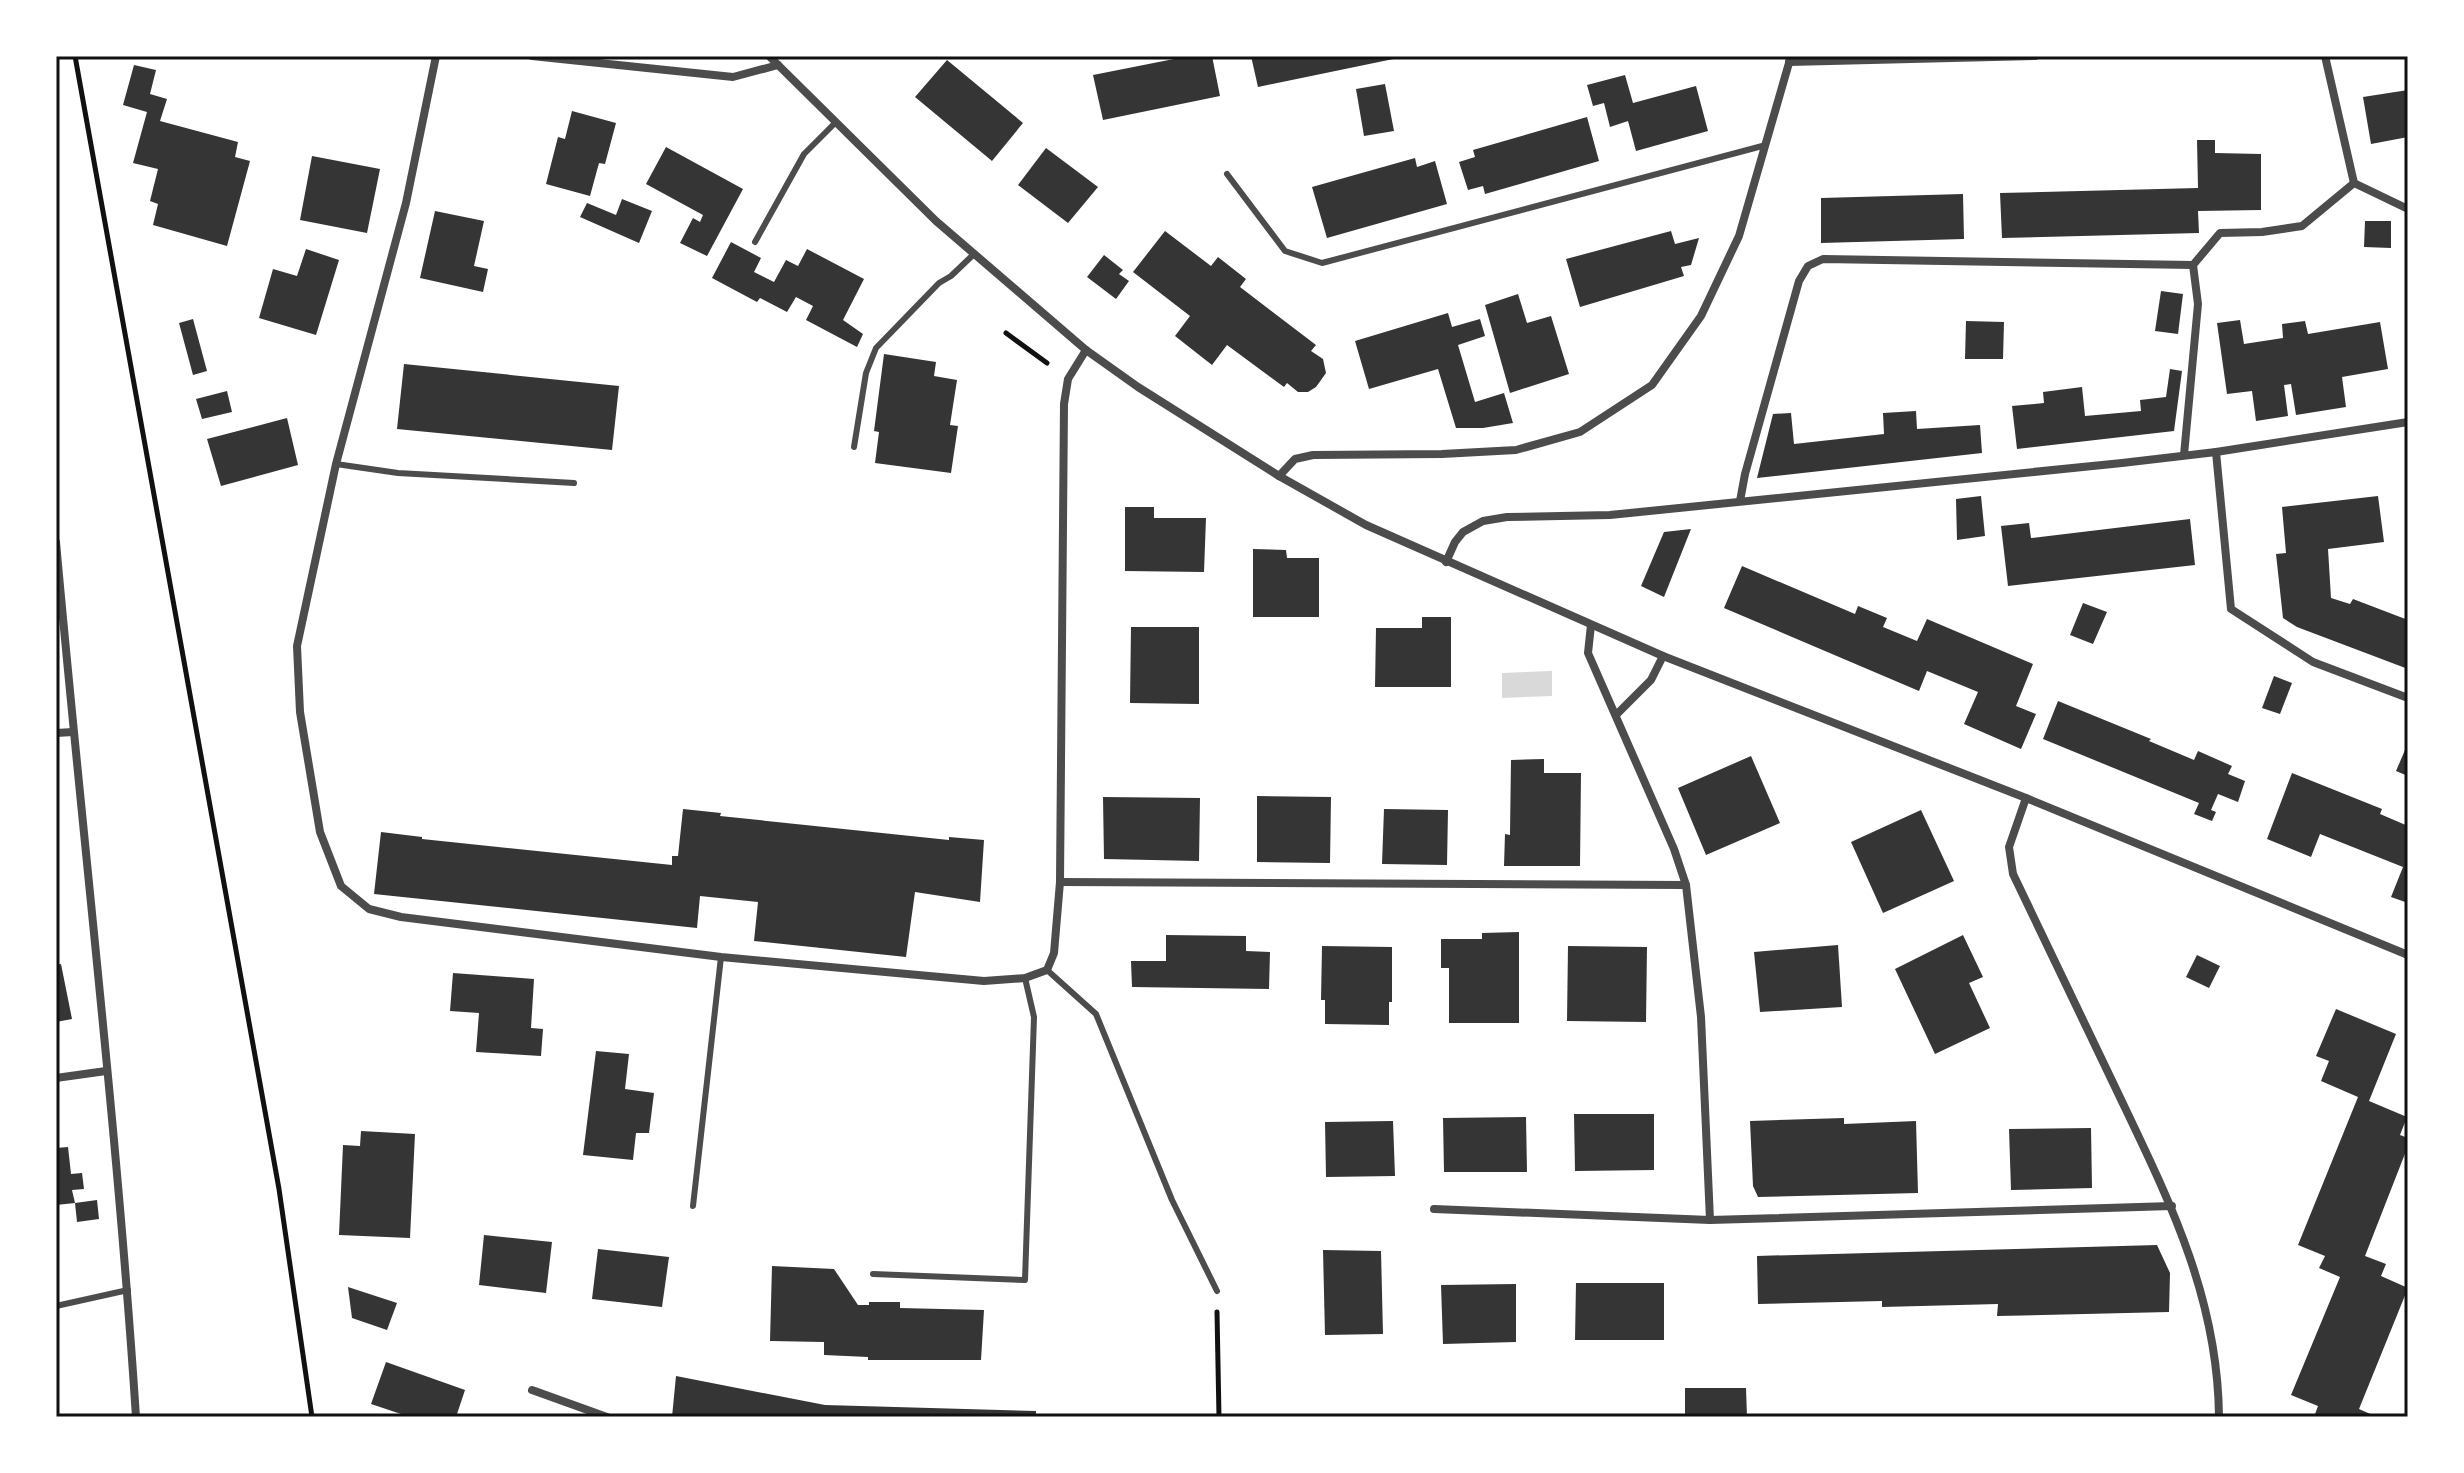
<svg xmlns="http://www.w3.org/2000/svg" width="2464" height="1473" font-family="'Space Grotesk',sans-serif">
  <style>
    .water { fill: #d9d9d9 }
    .building { fill: #353535 }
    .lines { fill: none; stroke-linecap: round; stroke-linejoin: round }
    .path { stroke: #111; stroke-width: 5 }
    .service { stroke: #4c4c4c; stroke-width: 6 }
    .minor { stroke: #4c4c4c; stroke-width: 8 }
    .neatline { fill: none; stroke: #111; stroke-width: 3 }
  </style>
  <rect width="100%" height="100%" fill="#fff"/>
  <polygon class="water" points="1552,671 1552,696 1502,698 1502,673"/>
  <g class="building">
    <polygon points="1189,56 1212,56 1220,96 1103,120 1093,75"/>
    <polygon points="1251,56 1403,56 1403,57 1258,87"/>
    <polygon points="947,60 1023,123 992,161 915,97"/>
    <polygon points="134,65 156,70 150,94 167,99 160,121 238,142 235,157 250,161 227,246 153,225 158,204 150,201 158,169 133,163 147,112 123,105"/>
    <polygon points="1625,75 1633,103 1696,86 1708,131 1636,151 1628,121 1610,127 1604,103 1593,106 1587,85"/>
    <polygon points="1385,84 1394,131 1364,136 1356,89"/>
    <polygon points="2408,90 2408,137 2371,144 2363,97"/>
    <polygon points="572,111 616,123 605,164 599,163 590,196 546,184 558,137 565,139"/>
    <polygon points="1587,117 1599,161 1485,194 1483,186 1468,190 1459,162 1475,157 1473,150"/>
    <polygon points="2197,140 2215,140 2215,153 2261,154 2261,210 2198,211 2199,233 2002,238 2000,193 2198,188"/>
    <polygon points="666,147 743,189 707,256 680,243 693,218 700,222 703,215 646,184"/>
    <polygon points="1046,148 1098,187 1068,223 1018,185"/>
    <polygon points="312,156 380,169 367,233 300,220"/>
    <polygon points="1415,158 1417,167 1435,161 1447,204 1327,238 1312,187"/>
    <polygon points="1963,194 1964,239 1821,243 1821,198"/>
    <polygon points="622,199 652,211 639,243 580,217 587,203 616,215"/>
    <polygon points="435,211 484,221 474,266 488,269 483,292 420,278"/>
    <polygon points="2365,221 2391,221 2391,248 2364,247"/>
    <polygon points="1165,231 1211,266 1218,257 1246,279 1240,287 1316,345 1311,351 1323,359 1326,373 1316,387 1308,392 1298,392 1287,383 1284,387 1227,345 1212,365 1175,336 1190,316 1133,272"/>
    <polygon points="1671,231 1675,244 1699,238 1691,265 1681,267 1684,276 1580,307 1566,259"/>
    <polygon points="731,242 761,258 754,272 774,282 786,260 798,266 807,249 864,279 843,320 863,334 857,347 806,320 813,306 796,297 787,312 760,298 757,302 712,278"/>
    <polygon points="306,249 339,260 316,335 259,318 273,269 297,276"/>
    <polygon points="1104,255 1123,270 1119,274 1129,281 1116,299 1087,277"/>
    <polygon points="2161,291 2183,294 2178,334 2155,331"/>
    <polygon points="1518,294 1527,323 1551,316 1569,374 1510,393 1485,305"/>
    <polygon points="1448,313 1452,327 1480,319 1485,336 1458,345 1475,402 1504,393 1513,423 1483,428 1456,428 1438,369 1369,389 1355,341"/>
    <polygon points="193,319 207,371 193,375 179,323"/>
    <polygon points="2240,320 2244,344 2283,338 2282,324 2305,321 2308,334 2380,322 2388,369 2342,377 2346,407 2296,415 2291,384 2284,385 2288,416 2256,421 2252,391 2227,394 2217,323"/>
    <polygon points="1966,321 2004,322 2003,359 1965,359"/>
    <polygon points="884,354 936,362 934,376 957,380 950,425 958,426 951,473 875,463 879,432 874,431"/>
    <polygon points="404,364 619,386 612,450 397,429"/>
    <polygon points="2170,369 2182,371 2174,431 2017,449 2012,406 2044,403 2043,392 2082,387 2085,416 2141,411 2140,400 2166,397"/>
    <polygon points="227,391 232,412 202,419 196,399"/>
    <polygon points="1916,411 1917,429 1980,425 1982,453 1757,478 1773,414 1791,413 1794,444 1884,434 1883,413"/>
    <polygon points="287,418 298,465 221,486 207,439"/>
    <polygon points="1981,496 1985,536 1957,540 1956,499"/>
    <polygon points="2378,496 2384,542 2328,549 2331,598 2350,604 2353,599 2408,620 2408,669 2297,627 2283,618 2276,554 2286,553 2282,507"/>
    <polygon points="1125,507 1154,507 1154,518 1206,518 1204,572 1125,571"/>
    <polygon points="2190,519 2195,565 2008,586 2001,526 2029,523 2031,538"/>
    <polygon points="1691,529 1664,597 1641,586 1664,532"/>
    <polygon points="1253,549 1286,550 1287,558 1319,558 1319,617 1253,617"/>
    <polygon points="1742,566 1855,614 1858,606 1887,618 1883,627 1917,641 1927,619 2033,664 2016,706 2036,714 2021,749 1964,724 1978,692 1927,671 1919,691 1724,608"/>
    <polygon points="2083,603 2107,612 2093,644 2070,635"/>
    <polygon points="1422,617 1451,617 1451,687 1375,687 1376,628 1422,628"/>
    <polygon points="1131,627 1199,627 1199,704 1130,703"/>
    <polygon points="2274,676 2292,683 2280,714 2262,708"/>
    <polygon points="2058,701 2151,739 2149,741 2194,760 2198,751 2232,766 2228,774 2245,781 2238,802 2218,794 2211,810 2216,812 2212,821 2194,814 2199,803 2043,739"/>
    <polygon points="2408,743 2408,776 2396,771"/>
    <polygon points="1751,756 1780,823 1706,855 1678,788"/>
    <polygon points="1544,759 1544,773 1581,773 1580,866 1504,866 1505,834 1510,835 1511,760"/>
    <polygon points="2292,773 2382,809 2380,814 2408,826 2408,903 2391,897 2403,867 2320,834 2311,857 2267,839"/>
    <polygon points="1257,796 1331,797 1330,863 1257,862"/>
    <polygon points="1103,797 1200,798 1199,861 1104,859"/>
    <polygon points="683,809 721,813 720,816 949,840 949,837 984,840 980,902 915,892 906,957 754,941 758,902 700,896 697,928 374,894 381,832 422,837 422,839 672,865 672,856 678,856"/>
    <polygon points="1384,809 1448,810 1447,865 1382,864"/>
    <polygon points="1921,810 1954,881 1883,913 1851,842"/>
    <polygon points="1519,932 1519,1023 1449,1023 1449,968 1441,968 1441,939 1482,939 1482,933"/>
    <polygon points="1166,935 1246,936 1246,951 1270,952 1269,989 1132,987 1131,961 1166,961"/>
    <polygon points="1963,935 1983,977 1969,983 1990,1028 1935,1054 1895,969"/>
    <polygon points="1838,945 1842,1007 1760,1012 1754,952"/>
    <polygon points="1322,946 1392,947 1392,1002 1389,1002 1389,1025 1325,1024 1325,1000 1321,1000"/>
    <polygon points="1568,946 1647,947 1646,1022 1567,1021"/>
    <polygon points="2197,955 2220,966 2209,988 2186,977"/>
    <polygon points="61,964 72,1019 56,1022 56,965"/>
    <polygon points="453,973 534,979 531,1028 543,1029 541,1056 476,1052 479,1013 450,1011"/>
    <polygon points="2336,1009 2396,1034 2369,1101 2407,1117 2400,1135 2408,1138 2408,1146 2365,1256 2386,1264 2381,1276 2408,1288 2359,1409 2377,1417 2314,1417 2318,1406 2291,1395 2340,1277 2319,1268 2325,1256 2298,1245 2358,1097 2321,1081 2329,1061 2316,1056"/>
    <polygon points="596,1051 629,1054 625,1089 654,1093 649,1133 636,1133 633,1160 583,1155"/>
    <polygon points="1574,1114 1654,1114 1654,1170 1575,1171"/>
    <polygon points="1526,1117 1527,1172 1444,1172 1443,1118"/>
    <polygon points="1844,1118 1844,1124 1916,1121 1918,1193 1758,1197 1753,1186 1750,1121"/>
    <polygon points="1393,1121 1395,1176 1326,1177 1325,1122"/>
    <polygon points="2091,1128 2092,1188 2011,1190 2009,1129"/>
    <polygon points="361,1131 415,1134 410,1238 339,1235 343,1145 360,1146"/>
    <polygon points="68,1147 71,1174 82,1173 84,1189 72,1190 75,1203 56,1205 56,1148"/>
    <polygon points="97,1200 99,1219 77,1222 75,1203"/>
    <polygon points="484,1235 552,1242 546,1293 479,1285"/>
    <polygon points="2157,1245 2170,1273 2169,1312 1997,1316 1998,1304 1882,1307 1882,1301 1758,1304 1757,1256"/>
    <polygon points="598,1249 669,1257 662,1307 592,1299"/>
    <polygon points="1323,1250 1381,1251 1383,1334 1325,1335"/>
    <polygon points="772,1266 834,1269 858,1305 869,1305 869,1302 900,1302 900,1308 984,1310 981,1360 868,1360 868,1357 824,1355 824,1342 770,1341"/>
    <polygon points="1576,1283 1664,1283 1664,1340 1575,1340"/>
    <polygon points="1516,1284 1516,1342 1443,1344 1441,1285"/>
    <polygon points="348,1287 397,1303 387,1330 352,1318"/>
    <polygon points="386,1362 465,1390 456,1417 400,1417 401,1414 371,1404"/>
    <polygon points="676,1376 825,1405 1036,1411 1036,1417 672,1417"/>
    <polygon points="1685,1388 1746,1388 1747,1417 1685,1417"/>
  </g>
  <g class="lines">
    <g class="path">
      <polyline points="75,56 279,1189 312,1417"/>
      <polyline points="1006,333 1047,363"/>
      <polyline points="1217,1312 1219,1417"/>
    </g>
    <g class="service">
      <polyline points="1227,174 1285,251 1322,263 1766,145"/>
      <polyline points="755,242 804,154 836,122"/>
      <polyline points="854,447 866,373 876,348 939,283 951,276 974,254"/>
      <polyline points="336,464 398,473 574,483"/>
      <polyline points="1047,970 1096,1014 1172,1200 1217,1291"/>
      <polyline points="693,1206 721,957"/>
      <polyline points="873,1274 1025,1280 1034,1017 1025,978"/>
      <polyline points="56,1306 128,1290"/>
    </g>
    <g class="minor">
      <polyline points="436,56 406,203 336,464 297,646 300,712 320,832 341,886 369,909 401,917 721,957 984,981 1025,978 1047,970 1054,953 1060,882 1064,404 1068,379 1086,350"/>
      <polyline points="532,56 733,77 778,65"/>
      <polyline points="769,56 936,221 1086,350 1138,387 1279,476 1366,525 1663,656 2026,798 2408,955"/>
      <polyline points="2325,56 2354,183 2408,209"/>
      <polyline points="1789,62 2035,56"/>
      <polyline points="2193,265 2220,233 2262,232 2302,226 2354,183"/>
      <polyline points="2216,452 2231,609 2313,662 2408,698"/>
      <polyline points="2184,455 2198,304 2193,265"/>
      <polyline points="1279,476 1295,459 1313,455 1442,454 1516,450 1580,432 1652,385 1701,316 1739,236 1791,56"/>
      <polyline points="1740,501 1745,474 1799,281 1808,266 1823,259 2193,265"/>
      <path d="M56,542c26,292 61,583 80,875"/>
      <polyline points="1446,562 1455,542 1463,532 1483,521 1507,517 1610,515 2122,463 2216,452 2408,422"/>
      <polyline points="1591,625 1588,653 1674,849 1686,885 1701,1017 1710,1220"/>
      <polyline points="1616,715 1651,680 1663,656"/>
      <polyline points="56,733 73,732"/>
      <path d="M2026,798l-17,49 4,27c34,72 69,143 103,215 51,107 102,206 103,328"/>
      <polyline points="1060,882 1686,885"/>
      <polyline points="56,1078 106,1071"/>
      <polyline points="1434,1209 1710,1220 2172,1206"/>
      <polyline points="532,1390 607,1417"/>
    </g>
  </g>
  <rect width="2464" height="1473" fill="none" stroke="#ffffff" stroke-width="116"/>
  <rect x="58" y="58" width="2348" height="1357" class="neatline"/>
</svg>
